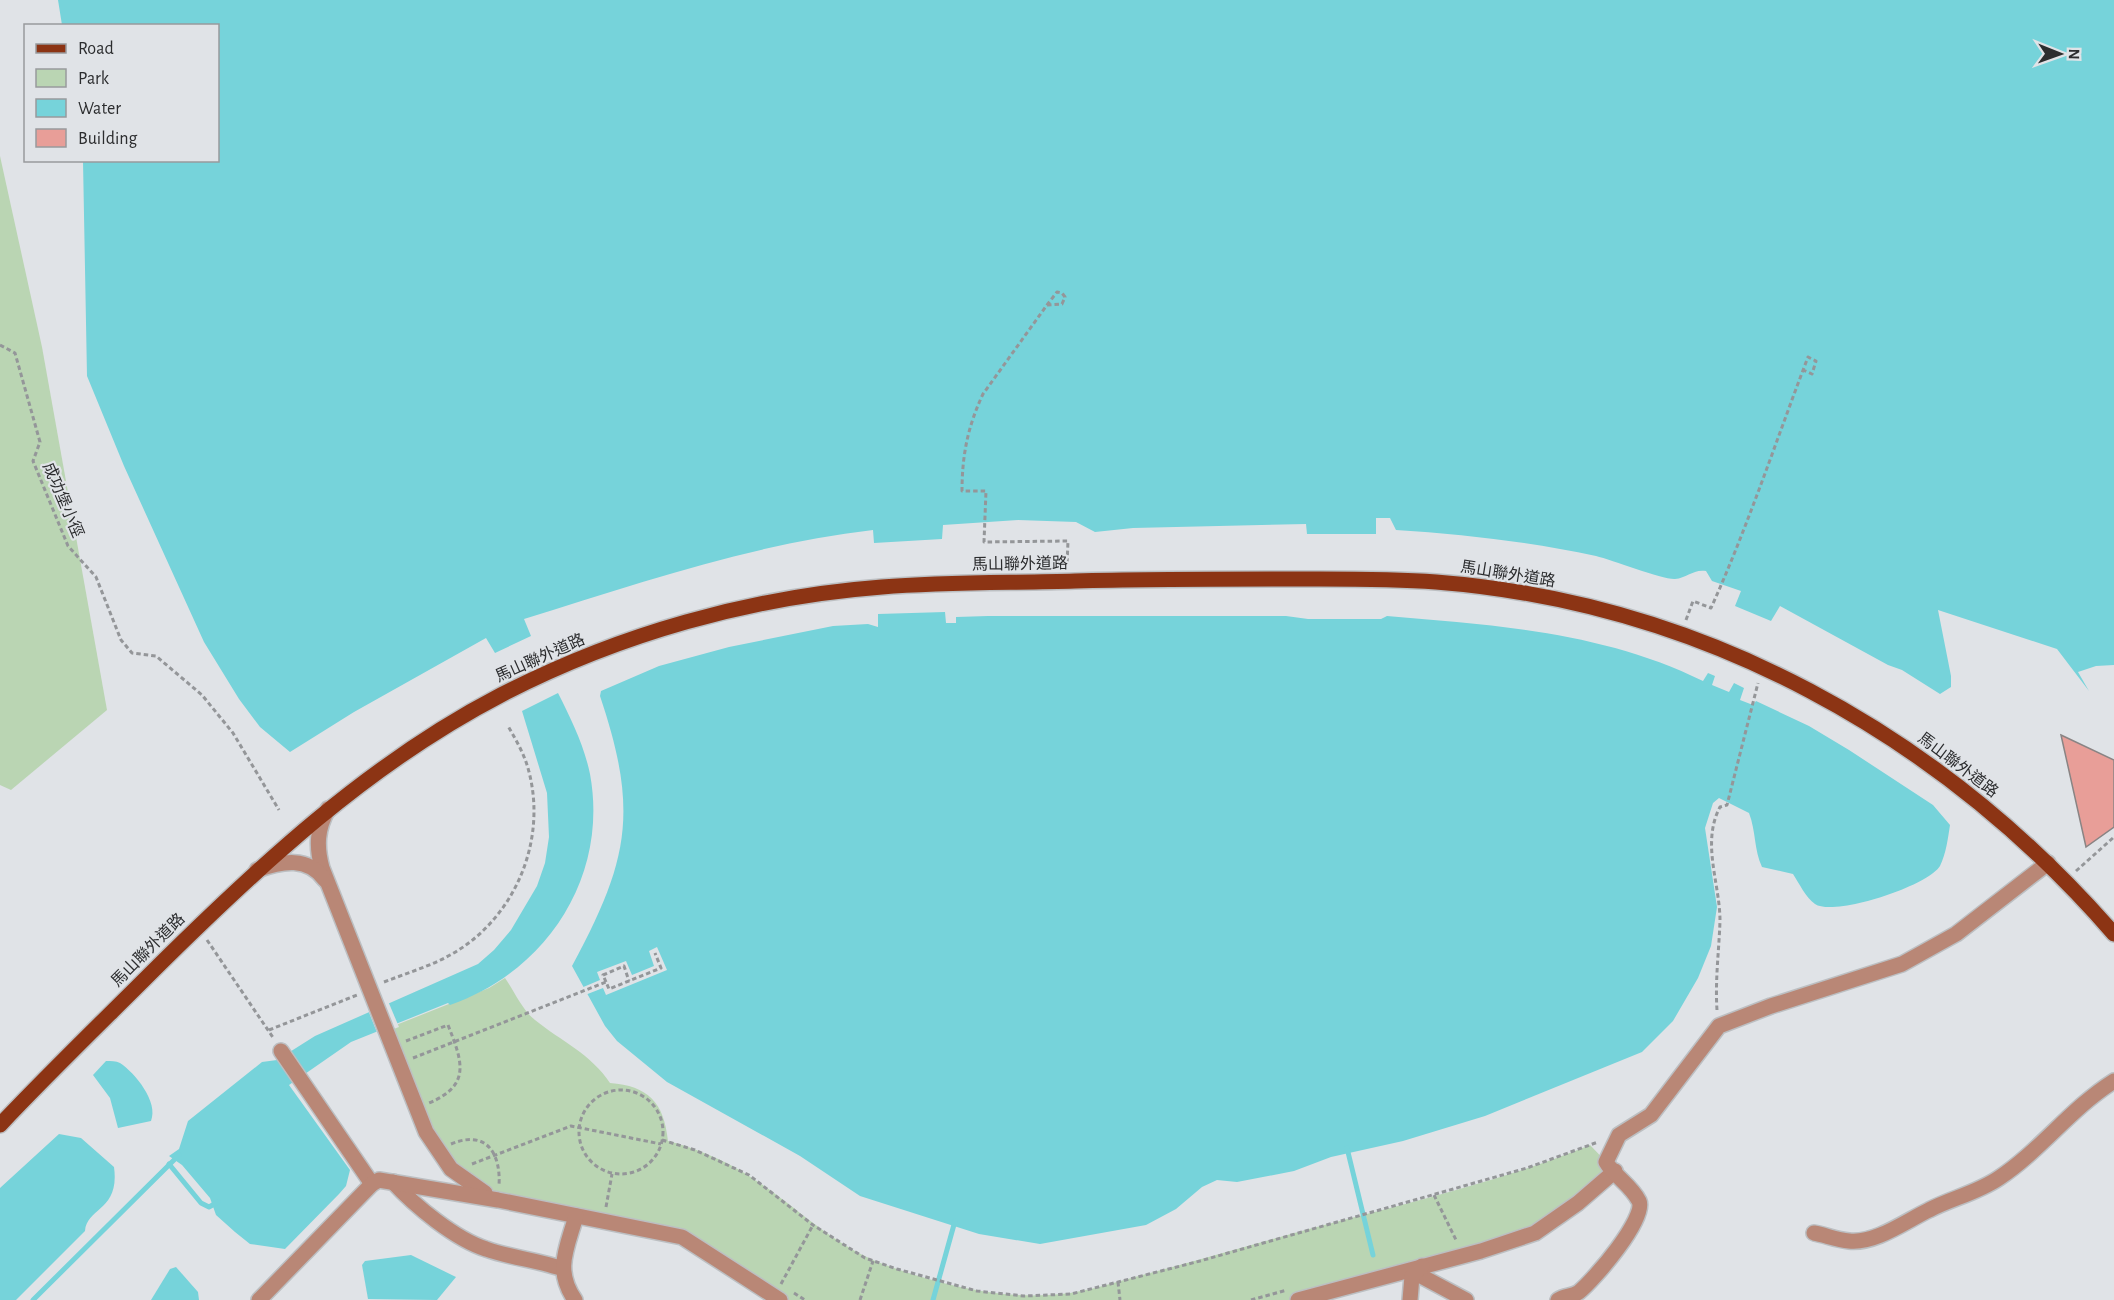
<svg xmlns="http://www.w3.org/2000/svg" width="2114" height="1300" font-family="'Alegreya Sans','Noto Sans TC',sans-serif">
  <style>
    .green { fill: #bad5b3 }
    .water { fill: #76d3da }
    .pier { fill: #e0e3e7 }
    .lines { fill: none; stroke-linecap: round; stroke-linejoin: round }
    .stream { stroke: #76d3da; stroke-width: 5 }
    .building { fill: #e89e98; stroke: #898484; stroke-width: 1.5 }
    .minor-casing { stroke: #bcbfc2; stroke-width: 18 }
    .major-casing { stroke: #bcbfc2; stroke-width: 18 }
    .path { stroke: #949699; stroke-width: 3; stroke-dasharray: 4.5 3; stroke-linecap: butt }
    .minor { stroke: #b98776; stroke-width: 15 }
    .major { stroke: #8c3414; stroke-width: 15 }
    .labels { text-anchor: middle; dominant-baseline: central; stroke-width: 4.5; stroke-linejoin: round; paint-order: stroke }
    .street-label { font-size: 16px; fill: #2c2d2f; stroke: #e0e3e7 }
  </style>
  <rect width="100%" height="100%" fill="#e0e3e7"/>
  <g class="green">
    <polygon points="0,156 42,347 107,710 11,790 0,785"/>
    <path d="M505,978c9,13 18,33 30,42 26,21 56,34 75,63 38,3 54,19 58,58 27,7 57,19 81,35 53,33 82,71 145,92 49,17 102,30 154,27 30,-1 58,-10 87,-18 46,-12 92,-25 138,-38 105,-30 215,-52 317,-94l25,26 -60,50 -257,79h-518l-98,-63 -184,-37 -47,-31 -65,-140 103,-41z"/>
  </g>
  <g class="water">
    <path d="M58,0h2056v665l-18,1 -18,6 11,19 -32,-42 -119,-39 13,66v11l-11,7 -38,-24 -14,-5 -108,-59 -9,15 -36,-15 6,-15 -29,-10 -6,-10c-13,-2 -19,7 -31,8 -11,1 -63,-19 -79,-23 -66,-14 -133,-22 -200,-26l-6,-12h-14v16h-69l-1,-10 -173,4 -38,4 -19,-10 -58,-2 -75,5 -1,14 -68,4 -1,-13c-120,14 -234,53 -349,89l7,17 -36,17 -9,-15 -132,74 -64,40 -30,-25 -21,-28 -35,-57 -80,-176 -37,-90 -4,-215 135,-1v-134l-156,-1z"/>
    <path d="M945,612l1,11h10v-6l32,-1h298l22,3h73l6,-3c108,9 217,16 316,65l5,-8 7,3 -3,9 17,7 5,-9 10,5 -4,12 13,5 3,-4 53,25 40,24 84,55 17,20c-2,13 -4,29 -10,41 -12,20 -106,51 -125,38 -9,-6 -16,-21 -22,-30l-31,-7c-8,-17 -6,-36 -13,-54l-30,-15 -6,5 -8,25 12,79 -6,39 -13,32 -25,43 -31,31 -157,64 -82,25 -72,16 -37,14 -57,11 -20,-2 -15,7 -26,22 -30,16 -106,19 -61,-10 -119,-38 -60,-40 -133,-74 -50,-41 -12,-15 -33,-60c57,-106 67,-154 28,-270l1,-5 58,-25 70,-19 104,-21 35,-2 10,3v-13z"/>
    <path d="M558,693c13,26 26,52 32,81 19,103 -44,198 -140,231l-2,-2 -97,39 -62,43 61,85 -4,16 -7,8 -54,55 -35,-5 -15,-12 -19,-17 -6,-17 -28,-33 -13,-9 10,-7 9,-28 74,-59 15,-2 38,-24 163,-72 16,-14 17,-20 26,-44 8,-23 4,-26 -2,-44 -25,-82z"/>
    <path d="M106,1061c5,0 10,0 14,2 15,10 39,39 31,58l-33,7 -8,-30 -17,-23z"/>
    <path d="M59,1134l22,4 33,29c6,44 -27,40 -29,64l-69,69h-16v-112z"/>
    <polygon points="411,1255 456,1277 437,1300 368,1299 362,1265 365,1261"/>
    <polygon points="176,1267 198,1292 199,1300 151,1300 170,1269"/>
  </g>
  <g class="pier">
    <polygon points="657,947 667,970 606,995 603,988 585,995 581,988 600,980 597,972 626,961 632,975 654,966 649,951"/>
    <polygon points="388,1001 399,1027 378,1035 368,1010"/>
  </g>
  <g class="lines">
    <g class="stream">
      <polyline points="1347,1148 1373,1255"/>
      <polyline points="169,1164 201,1203 209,1207 218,1202"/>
      <polyline points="33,1300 179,1155"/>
      <polyline points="933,1300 955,1221"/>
    </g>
  </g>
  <polygon class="building" points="2061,735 2114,760 2114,827 2086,847"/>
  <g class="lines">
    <g class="minor-casing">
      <g id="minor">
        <path d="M328,809c-11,20 -12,37 -6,59l104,264 25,37 34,24"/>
        <path d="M257,870c25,-9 51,-14 68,10"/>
        <polyline points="281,1051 372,1184"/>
        <path d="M393,1182c22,24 62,57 93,67 25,9 52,11 77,20"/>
        <path d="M1814,1233c11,2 23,7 35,8 26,3 57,-20 80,-31 23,-12 48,-17 70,-32 42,-28 72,-70 115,-97"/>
        <polyline points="1417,1271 1419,1275 1466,1300"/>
        <polyline points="259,1300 372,1184 379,1180 498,1200 682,1237 780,1300"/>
        <path d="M575,1300c-21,-30 -8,-52 1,-84"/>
        <polyline points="1298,1300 1481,1251 1535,1233 1578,1203 1615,1171"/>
        <polyline points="1410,1300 1412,1276 1422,1266"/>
        <path d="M1558,1300c7,-5 14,-3 21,-8 15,-12 68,-74 60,-91 -8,-16 -25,-25 -33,-39l13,-27 32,-20 68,-89 52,-20 131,-42 54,-30 92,-71"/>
      </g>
    </g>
    <g class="major-casing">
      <path id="major" d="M0,1125c50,-53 102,-103 153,-154 106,-105 215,-207 348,-276 118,-61 249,-98 381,-108 64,-5 128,-4 193,-6 68,-2 136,-2 205,-2 52,0 104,-1 156,3 267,21 504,152 678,352"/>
    </g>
    <g class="path">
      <path d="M1047,305l15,-1 3,-7 -3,-4 -5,-1 -10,13 -64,89c-15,32 -21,61 -21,97h24l-2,51 84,-1 -1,24"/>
      <polyline points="0,345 15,353 40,442 33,461 68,546 96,577 121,640 132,653 156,656 202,695 233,733 279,810"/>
      <path d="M1686,620l7,-19 18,7c37,-82 65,-167 97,-251l8,4 -4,13 -9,-4"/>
      <polyline points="2076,871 2114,837"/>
      <polyline points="207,940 274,1039"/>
      <path d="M384,982c23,-9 47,-16 68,-28 63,-36 95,-113 77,-182 -4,-17 -13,-32 -21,-46"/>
      <polyline points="606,982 603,975 624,966 629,981"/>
      <path d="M1717,1010c-2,-30 2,-59 3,-89 0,-38 -19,-78 0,-114l7,-2 31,-122"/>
      <polyline points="269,1030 357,995"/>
      <path d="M406,1041l42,-16c14,36 24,60 -19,78"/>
      <polyline points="413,1058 606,982 609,989 661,968 655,953"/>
      <circle cx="621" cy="1132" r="42"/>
      <polyline points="662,1140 695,1150 749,1175 813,1225 865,1258 897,1269 977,1291 1024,1296 1071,1294 1200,1261 1527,1168 1598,1142"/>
      <path d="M451,1144c36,-15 50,10 48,42"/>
      <polyline points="472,1164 571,1126 661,1144"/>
      <polyline points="1434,1195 1457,1242"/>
      <polyline points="606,1207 612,1174"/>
      <polyline points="1118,1282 1120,1300"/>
      <polyline points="781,1284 813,1225"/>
      <polyline points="794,1293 805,1300"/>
      <polyline points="860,1300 873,1261"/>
      <polyline points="1251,1300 1287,1290"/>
    </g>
    <use href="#minor" class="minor"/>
    <use href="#major" class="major"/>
  </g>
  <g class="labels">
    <g class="street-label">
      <text transform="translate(63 500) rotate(67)">成功堡小徑</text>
      <text transform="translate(1020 564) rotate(-1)">馬山聯外道路</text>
      <text transform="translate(1508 574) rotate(9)">馬山聯外道路</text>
      <text transform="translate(540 658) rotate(-24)">馬山聯外道路</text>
      <text transform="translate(1958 765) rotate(37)">馬山聯外道路</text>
      <text transform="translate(148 950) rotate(-45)">馬山聯外道路</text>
    </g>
  </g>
  <rect x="24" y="24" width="195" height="138" fill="#e0e3e7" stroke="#989a9d" stroke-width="1.5"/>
  <rect x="36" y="44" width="30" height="9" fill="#8c3414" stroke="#989a9d" stroke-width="1.5"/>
  <text x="78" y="54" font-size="18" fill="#2c2d2f">Road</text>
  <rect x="36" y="69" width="30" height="18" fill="#bad5b3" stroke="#989a9d" stroke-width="1.5"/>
  <text x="78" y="84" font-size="18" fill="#2c2d2f">Park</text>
  <rect x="36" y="99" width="30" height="18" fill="#76d3da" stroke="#989a9d" stroke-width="1.5"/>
  <text x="78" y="114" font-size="18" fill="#2c2d2f">Water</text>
  <rect x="36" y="129" width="30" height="18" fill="#e89e98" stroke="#989a9d" stroke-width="1.5"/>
  <text x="78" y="144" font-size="18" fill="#2c2d2f">Building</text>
  <g transform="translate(2060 54) rotate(91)" stroke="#e0e3e7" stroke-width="4.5" paint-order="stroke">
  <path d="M0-4.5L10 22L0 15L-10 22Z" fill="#2c2d2f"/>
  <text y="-9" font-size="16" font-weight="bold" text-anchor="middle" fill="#2c2d2f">N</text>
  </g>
</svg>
